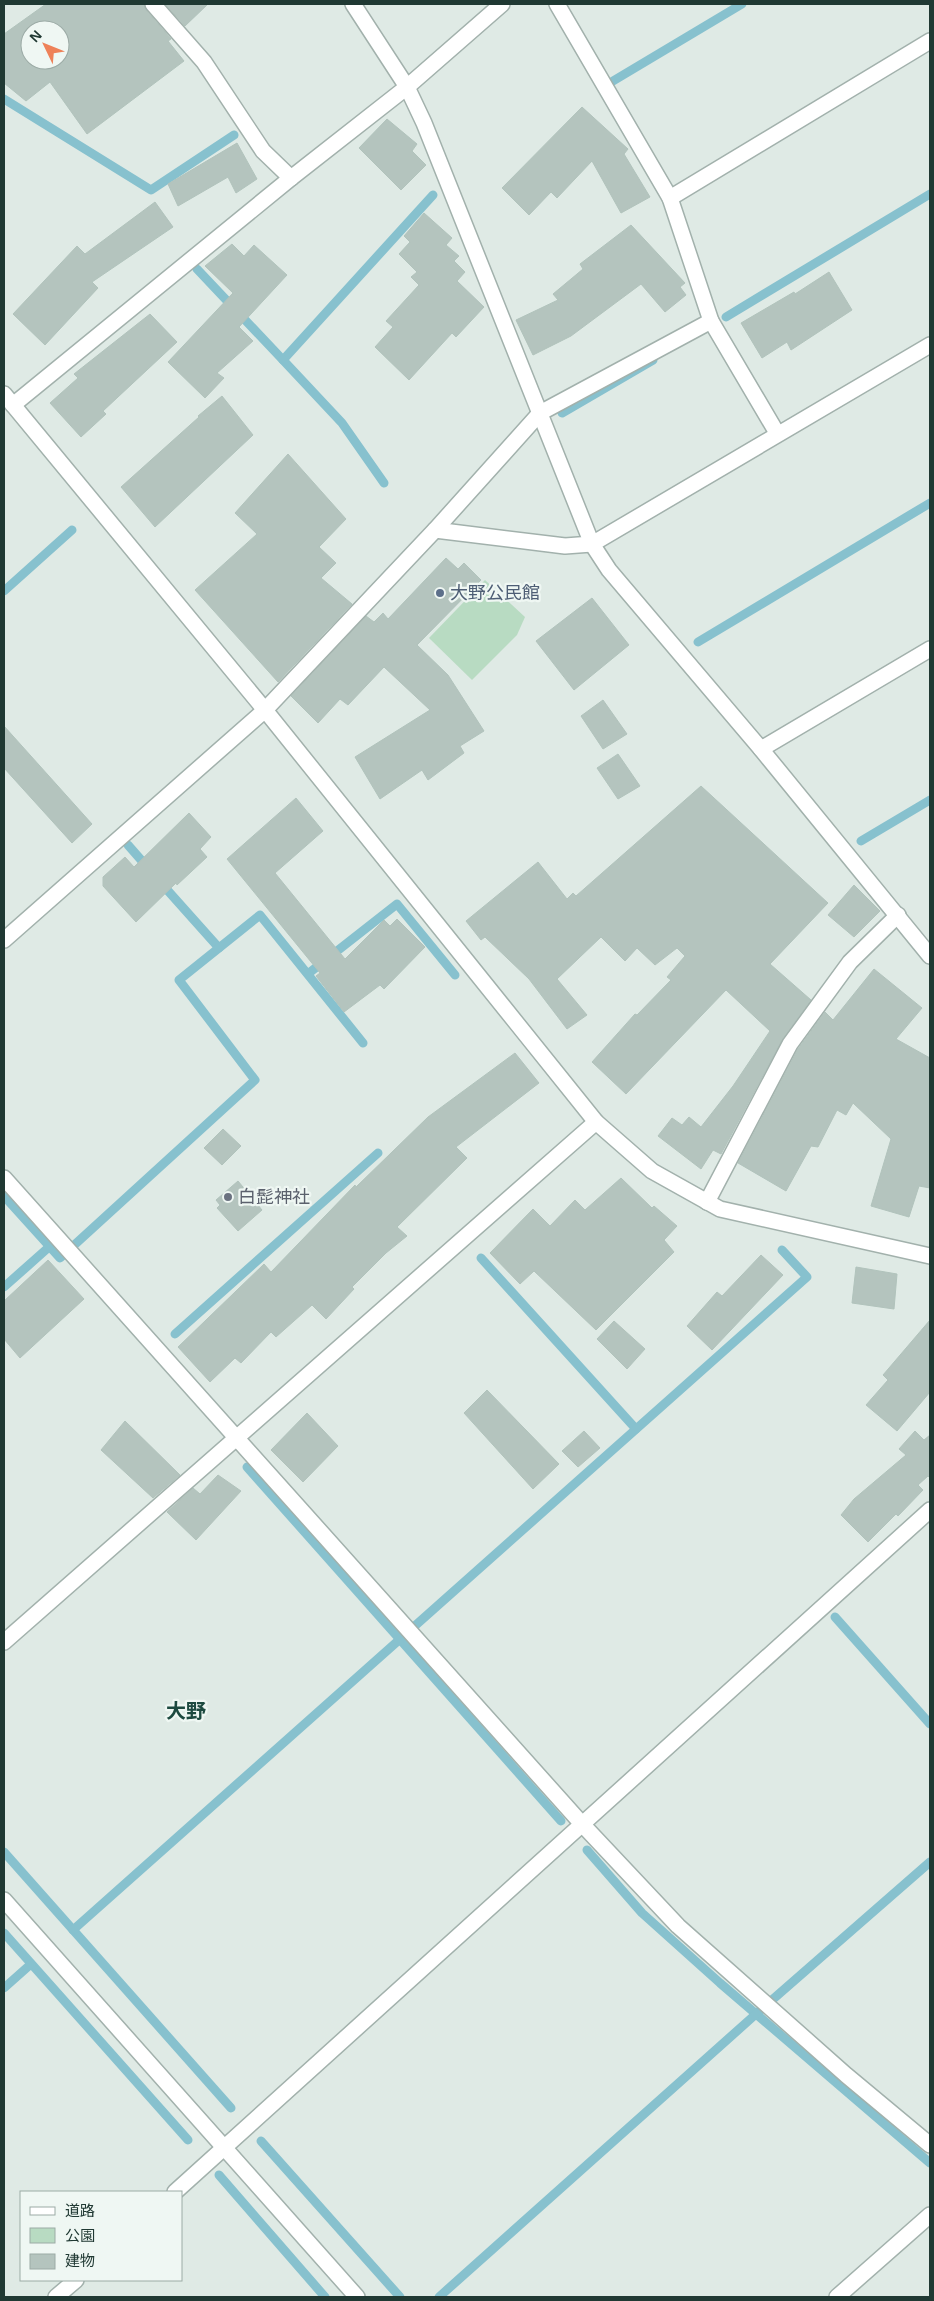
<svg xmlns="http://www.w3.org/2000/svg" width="934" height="2301" font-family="Helvetica,'Noto Sans JP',sans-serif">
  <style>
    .green { fill: #b8dbc2 }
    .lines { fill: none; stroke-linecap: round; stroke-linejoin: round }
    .stream { stroke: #87c1ce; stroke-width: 9 }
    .building { fill: #b4c4be; stroke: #b1c3bc; fill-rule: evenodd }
    .minor-casing { stroke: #a2b1ac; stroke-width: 18 }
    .tertiary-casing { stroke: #a2b1ac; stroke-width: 18 }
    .minor { stroke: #fff; stroke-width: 15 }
    .tertiary { stroke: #fff; stroke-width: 15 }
    .service-dot { fill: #5c6f8a; stroke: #eff7f3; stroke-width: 2 }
    .worship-dot { fill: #6b7280; stroke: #eff7f3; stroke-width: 2 }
    .labels { text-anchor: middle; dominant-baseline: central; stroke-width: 4.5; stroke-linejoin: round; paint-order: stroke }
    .service-label { font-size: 18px; fill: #4e5e75; stroke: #eff7f3; text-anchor: start }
    .worship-label { font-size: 18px; fill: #5b616d; stroke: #eff7f3; text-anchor: start }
    .quarter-label { font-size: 20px; font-weight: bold; fill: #1d4a40; stroke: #eff7f3 }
  </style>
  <rect width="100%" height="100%" fill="#dfeae5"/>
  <polygon class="green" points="485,580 525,617 517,635 472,680 429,638"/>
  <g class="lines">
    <g class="stream">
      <polyline points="613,81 742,4"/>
      <polyline points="4,99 151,190 234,135"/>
      <polyline points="197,269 283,360 433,195"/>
      <polyline points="726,317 930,194"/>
      <polyline points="283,360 342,423 384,483"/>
      <polyline points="562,413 653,360"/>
      <polyline points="4,591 72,530"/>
      <polyline points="698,642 930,503"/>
      <polyline points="861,841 930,800"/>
      <polyline points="128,845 149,869"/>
      <polyline points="161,883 219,948"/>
      <polyline points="309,973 397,904 455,975"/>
      <polyline points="4,1196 60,1258 255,1080 179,980 260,915 363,1043"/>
      <polyline points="481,1258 636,1429"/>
      <polyline points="4,1287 49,1247"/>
      <polyline points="175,1334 378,1153"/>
      <polyline points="247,1467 561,1821"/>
      <polyline points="835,1617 930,1724"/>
      <polyline points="587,1850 642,1913 720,1983 930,2163"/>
      <polyline points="4,1852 231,2108"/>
      <polyline points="73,1930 807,1277 782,1250"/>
      <polyline points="4,1933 188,2140"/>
      <polyline points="4,1988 31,1964"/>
      <polyline points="261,2141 400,2297"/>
      <polyline points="219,2175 325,2297"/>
      <polyline points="439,2297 756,2014 930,1862"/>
    </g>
  </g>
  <g class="building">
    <path d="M46,4h98l2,6 25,29 -3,2 16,20 -97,73 -37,-52 -24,19 -22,-18v-49zM30,30h30v30h-30z"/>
    <polygon points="165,4 208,4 185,26"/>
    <polygon points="582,107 628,149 624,154 650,197 621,213 592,161 557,198 551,192 529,215 502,188"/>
    <polygon points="387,119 417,144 412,151 426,165 401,190 359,148"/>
    <polygon points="237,143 257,179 236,193 228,177 178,206 168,184"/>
    <polygon points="155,202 173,227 92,282 98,288 45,345 13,314 77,246 85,254"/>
    <polygon points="424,213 452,238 446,245 459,256 454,261 465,272 457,281 484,307 456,337 452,333 409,380 375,347 393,327 386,321 419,285 411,277 417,272 399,254 410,242 404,236"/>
    <polygon points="631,225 685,283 680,287 686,295 665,312 641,284 571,336 533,355 516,320 558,300 553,294 583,269 580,264"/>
    <polygon points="232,244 244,256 254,245 287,275 239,327 253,341 217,373 224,378 205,398 168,362 233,293 205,266"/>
    <polygon points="829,272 852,310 791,350 787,342 762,358 741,323 794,292 795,294"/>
    <polygon points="150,314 177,342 103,411 106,414 81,437 50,403 78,378 74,374"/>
    <polygon points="222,396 253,435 155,527 121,487 199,417 198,416"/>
    <polygon points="288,454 346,519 319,547 336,563 321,578 352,604 278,682 195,590 257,534 235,513"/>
    <polygon points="446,558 458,569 464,563 481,580 417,645 448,675 484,731 460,746 464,753 428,780 422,770 380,799 355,757 430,710 384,667 348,705 340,699 318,723 291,696 366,616 374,622 383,613 388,619"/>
    <polygon points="592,598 629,645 574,690 536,641"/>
    <polygon points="603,700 627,734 603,749 581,716"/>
    <polygon points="4,726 92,824 72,843 4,768"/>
    <polygon points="618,754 640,786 618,799 597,768"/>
    <polygon points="701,786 828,903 770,964 811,1000 782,1040 721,1154 713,1150 701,1169 658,1136 672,1118 682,1125 689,1117 701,1127 733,1086 770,1031 726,990 626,1094 592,1062 635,1014 637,1015 671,980 667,977 685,956 677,948 655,965 637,948 625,961 601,937 557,979 587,1015 567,1029 529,979 485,937 481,940 466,921 538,862 567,899 573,893 576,896"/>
    <polygon points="296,798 323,831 275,873 345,959 384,920 390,926 397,919 425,947 384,989 380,985 344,1012 316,976 320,973 227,859"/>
    <polygon points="189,813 211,837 200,849 207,857 177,885 176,883 136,922 103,886 103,877 125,857 134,867"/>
    <polygon points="854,885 880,911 854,937 828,915"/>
    <polygon points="874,969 922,1008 896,1039 930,1058 930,1188 919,1186 909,1217 871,1206 891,1139 853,1103 846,1115 837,1110 818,1147 811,1146 786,1191 738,1163 798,1049 825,1012 833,1020"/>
    <polygon points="515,1053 539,1083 456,1147 467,1158 397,1227 407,1236 386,1253 352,1287 354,1289 326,1319 312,1305 276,1337 271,1332 241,1363 235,1358 210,1382 178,1347 264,1264 271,1272 355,1185 356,1187 428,1117"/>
    <polygon points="223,1129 241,1146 222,1165 204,1148"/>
    <polygon points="621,1178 652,1208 654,1206 677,1226 664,1240 674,1252 596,1330 534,1271 520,1284 490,1253 533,1209 550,1226 575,1200 585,1210"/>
    <polygon points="238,1181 262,1210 238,1231 217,1208 220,1205 216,1200"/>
    <polygon points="761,1255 783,1275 712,1350 687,1326 717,1292 722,1296"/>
    <polygon points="48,1260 84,1299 20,1358 4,1339 4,1301"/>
    <polygon points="856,1267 897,1274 894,1309 852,1303"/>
    <polygon points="930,1320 930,1392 897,1431 866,1405 888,1380 883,1375"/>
    <polygon points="614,1321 645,1349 627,1369 597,1339"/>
    <polygon points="487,1390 559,1464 533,1489 464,1413"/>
    <polygon points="307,1413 338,1446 303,1482 271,1450"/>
    <polygon points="125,1421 180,1475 153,1498 101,1450"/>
    <polygon points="584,1431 600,1448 578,1467 562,1451"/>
    <polygon points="915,1431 924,1440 930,1435 930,1478 928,1476 918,1485 923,1490 898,1516 896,1514 868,1542 841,1515 854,1499 906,1455 899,1449"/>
    <polygon points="218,1475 241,1491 196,1540 167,1512 193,1488 200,1494"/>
  </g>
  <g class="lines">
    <g class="minor-casing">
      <g id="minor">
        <polyline points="153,4 204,62 263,151 291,178"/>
        <polyline points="353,4 407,87 424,123 592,544 609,570 761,749 930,956"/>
        <polyline points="670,198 930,41"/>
        <polyline points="711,321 777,433"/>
        <polyline points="13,405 291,178 407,87 502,4"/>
        <polyline points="435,530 540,413 711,321 670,198 557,4"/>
        <polyline points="761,749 930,649"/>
        <polyline points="4,940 265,710 435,530 565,546 592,544 930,345"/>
        <polyline points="4,1178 582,1824 678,1926 846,2075 930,2145"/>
        <polyline points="707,1202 790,1044 850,962 898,915"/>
        <polyline points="175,2192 930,1510"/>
        <polyline points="56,2297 76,2280"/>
        <polyline points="837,2297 930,2215"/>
      </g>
    </g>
    <g class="tertiary-casing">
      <g id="tertiary">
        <polyline points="4,394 265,710 596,1122 652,1171 720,1209 930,1256"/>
        <polyline points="4,1642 596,1122"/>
        <polyline points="4,1900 357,2297"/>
      </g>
    </g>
    <use href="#minor" class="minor"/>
    <use href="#tertiary" class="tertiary"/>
  </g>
  <circle class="service-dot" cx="440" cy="593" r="5"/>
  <circle class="worship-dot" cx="228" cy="1197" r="5"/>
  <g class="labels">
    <g class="service-label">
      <text x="450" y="593">大野公民館</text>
    </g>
    <g class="worship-label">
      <text x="238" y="1197">白髭神社</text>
    </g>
    <g class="quarter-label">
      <text x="186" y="1711">大野</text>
    </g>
  </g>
  <rect width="934" height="2301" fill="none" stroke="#203933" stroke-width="10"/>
  <rect x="20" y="2191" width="162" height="90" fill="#eff7f3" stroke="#9caba6"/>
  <rect x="30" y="2207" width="25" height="8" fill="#ffffff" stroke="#9caba6"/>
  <text x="65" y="2216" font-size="15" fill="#203933">道路</text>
  <rect x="30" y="2228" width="25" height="15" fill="#b8dbc2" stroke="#9caba6"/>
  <text x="65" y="2241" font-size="15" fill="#203933">公園</text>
  <rect x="30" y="2254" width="25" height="15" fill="#b4c4be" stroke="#9caba6"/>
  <text x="65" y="2266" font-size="15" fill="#203933">建物</text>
  <g transform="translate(45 45) rotate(313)"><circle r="24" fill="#eff7f3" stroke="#9caba6"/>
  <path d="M0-4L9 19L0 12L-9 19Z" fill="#ee8158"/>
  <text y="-8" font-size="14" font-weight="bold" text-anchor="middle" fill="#203933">N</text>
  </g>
</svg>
